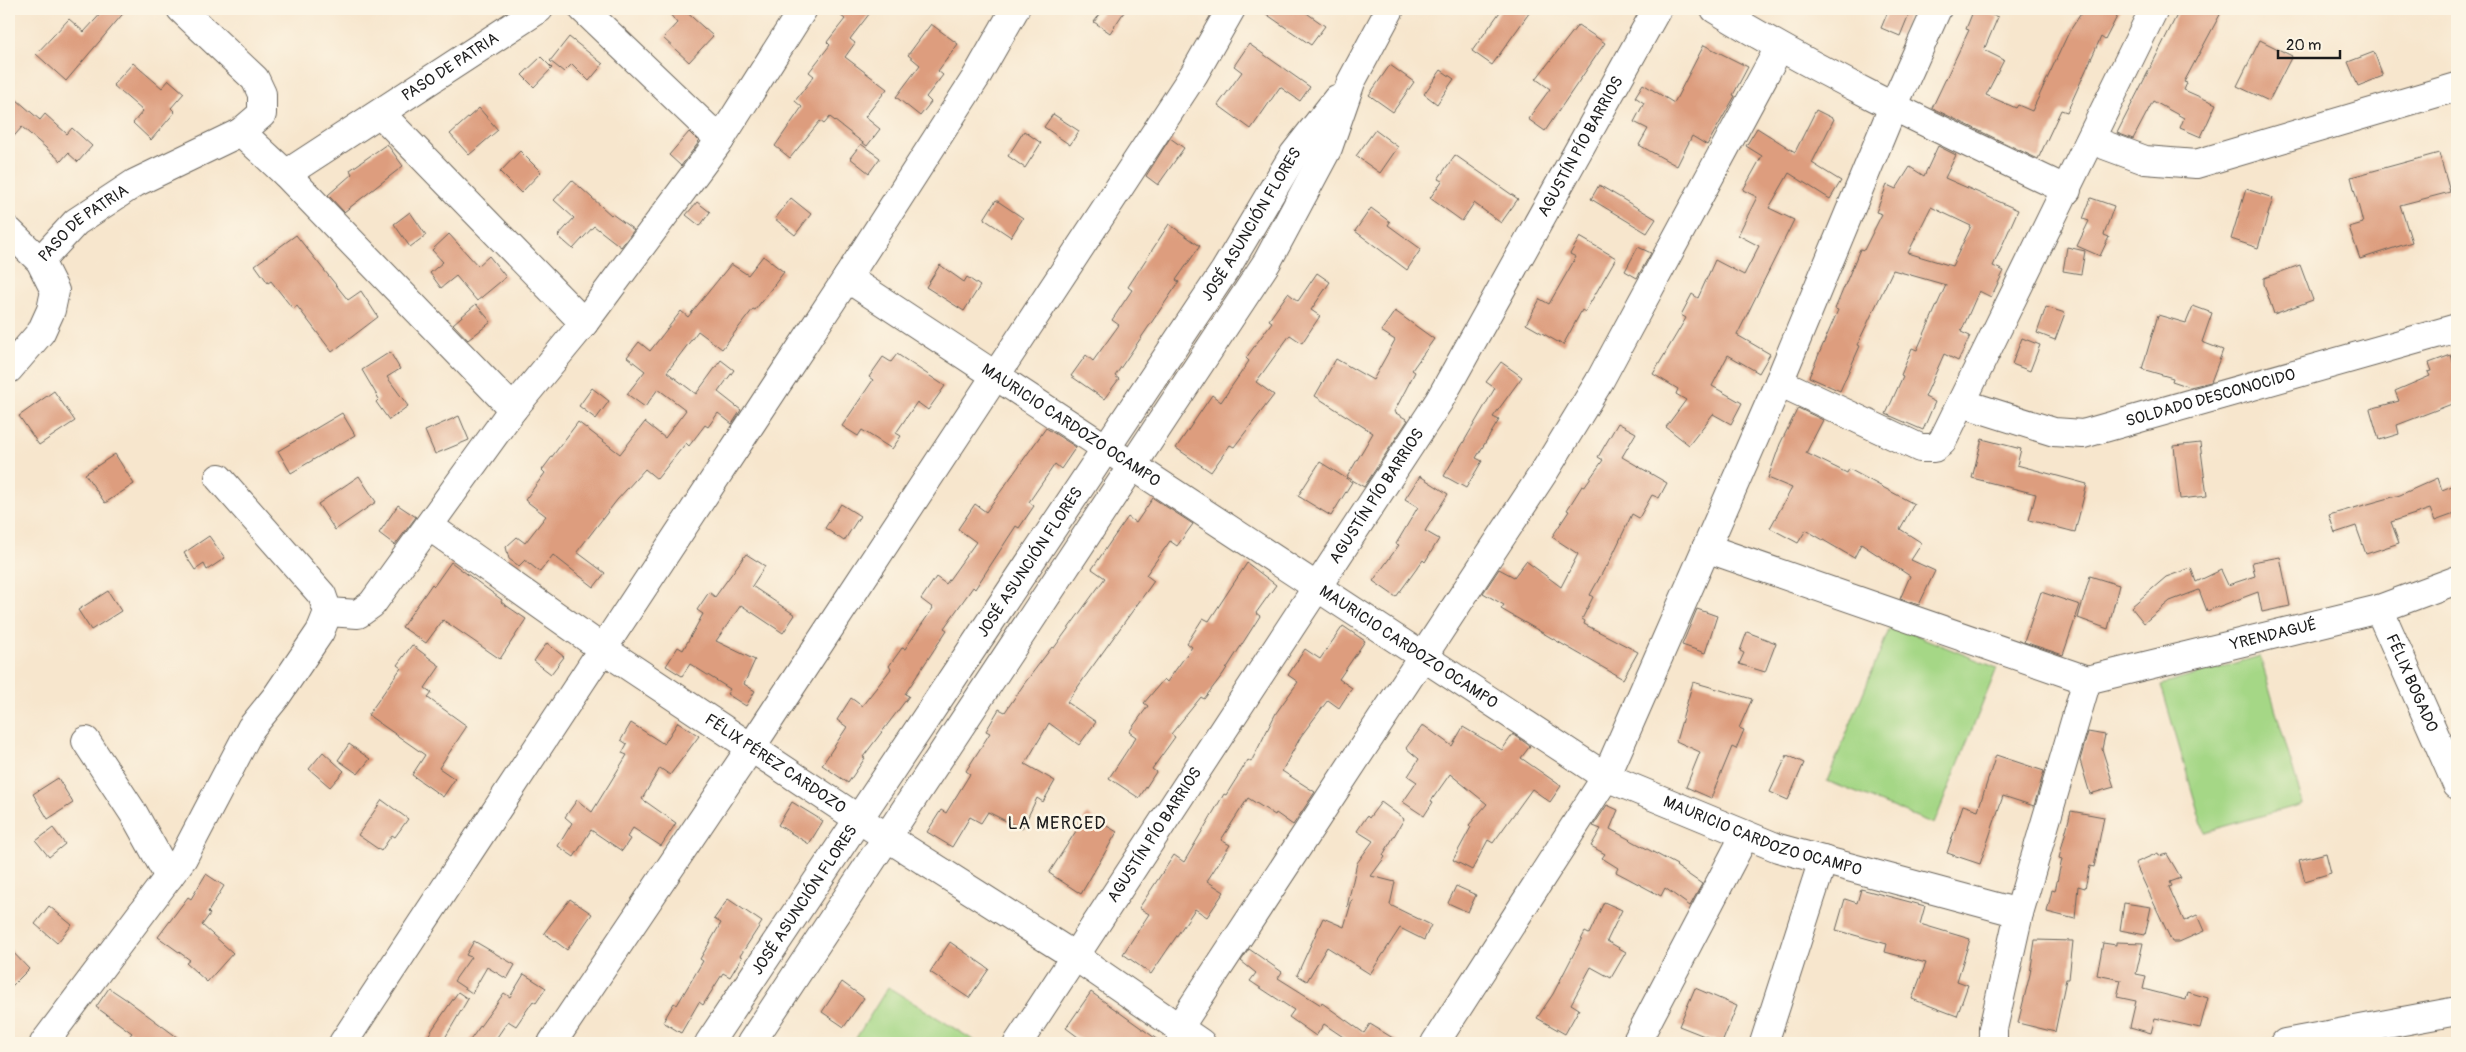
<svg xmlns="http://www.w3.org/2000/svg" width="2466" height="1052" font-family="Pangolin,sans-serif">
  <style>
    .green { fill: #a5d786; stroke: #607a51 }
    .building { fill: #dd9d7e; fill-rule: evenodd }
    .lines { fill: none; stroke-linecap: round; stroke-linejoin: round }
    .minor-casing { stroke: #69635a; stroke-width: 30 }
    .minor { stroke: #fff; stroke-width: 28 }
    .labels { text-anchor: middle; dominant-baseline: central; stroke-width: 5; stroke-linejoin: round; paint-order: stroke }
    .street-label { font-size: 16px; fill: #1c1c1c; stroke: #fcf5e5 }
    .neighbourhood-label { font-size: 18px; letter-spacing: 1px; fill: #1c1c1c; stroke: #fcf5e5 }
  </style>
  <rect width="100%" height="100%" fill="#fcf5e5"/>
  <filter id="ink" filterUnits="userSpaceOnUse"><feTurbulence type="fractalNoise" baseFrequency=".02" numOctaves="2"/><feDisplacementMap in="SourceGraphic" scale="10" xChannelSelector="R" yChannelSelector="G"/><feConvolveMatrix kernelMatrix="1 2 1 2 8 2 1 2 1" color-interpolation-filters="sRGB"/></filter>
  <filter id="wash" filterUnits="userSpaceOnUse"><feTurbulence type="fractalNoise" baseFrequency=".0096" numOctaves="4" result="noise"/><feDisplacementMap in="SourceGraphic" scale="20" xChannelSelector="R" yChannelSelector="G"/><feGaussianBlur stdDeviation="1.12" result="paint"/><feColorMatrix in="noise" values="0 0 0 0 0 0 0 0 0 0 0 0 0 0 0 0 0 1.4 0 .05"/><feComposite in="paint" operator="in"/></filter>
  <g filter="url(#wash)">
    <rect width="100%" height="100%" fill="#f7e6cd"/>
    <g class="green">
      <polygon points="1891,625 1997,668 1934,824 1827,781"/>
      <polygon points="2260,656 2303,804 2204,832 2161,685"/>
      <polygon points="888,987 978,1043 853,1043"/>
    </g>
    <g id="blocks">
      <g class="building">
        <polygon points="105,9 127,9 66,81 36,54 69,19 84,32"/>
        <polygon points="666,9 683,9 713,36 689,62 663,38 677,23"/>
        <polygon points="832,9 873,9 850,39 855,43 845,57 887,89 865,117 880,129 867,146 830,117 824,124 820,121 790,158 775,146 802,107 795,101 814,76 809,72 830,45 827,42 845,19"/>
        <polygon points="1104,9 1126,9 1110,33 1094,22"/>
        <polygon points="1259,9 1301,9 1325,26 1311,45"/>
        <polygon points="1502,9 1532,9 1492,65 1472,51"/>
        <polygon points="1889,9 1911,9 1900,36 1881,28"/>
        <polygon points="1974,9 1998,17 1984,50 2004,60 1986,95 2016,108 2018,105 2032,111 2069,32 2084,9 2121,9 2105,40 2101,37 2067,112 2061,110 2038,159 1932,108 1969,30 1966,29"/>
        <polygon points="2180,9 2223,9 2184,82 2187,83 2184,90 2216,104 2201,137 2180,128 2184,118 2153,101 2133,139 2117,133"/>
        <polygon points="931,24 958,44 938,71 943,75 926,97 931,102 920,116 896,97 920,65 908,55"/>
        <polygon points="1578,25 1605,43 1545,131 1528,119 1550,89 1536,79"/>
        <polygon points="569,37 603,64 589,81 572,64 564,72 550,61"/>
        <polygon points="2260,40 2292,56 2269,101 2237,86"/>
        <polygon points="1249,44 1310,87 1300,101 1280,87 1251,129 1218,105 1242,72 1234,66"/>
        <polygon points="1704,45 1748,67 1733,95 1735,96 1707,145 1692,136 1677,166 1639,145 1648,129 1634,122 1644,103 1635,97 1643,84 1674,103"/>
        <polygon points="2374,52 2383,76 2358,86 2348,62"/>
        <polygon points="541,57 552,68 534,87 522,75"/>
        <polygon points="133,63 162,88 169,80 184,93 171,108 175,112 151,140 133,123 143,111 113,85"/>
        <polygon points="1390,65 1414,82 1393,112 1369,95"/>
        <polygon points="1441,70 1454,79 1437,104 1424,94"/>
        <polygon points="9,93 40,120 45,114 67,134 72,128 92,146 78,162 68,153 61,161 22,127 9,142"/>
        <polygon points="479,108 498,130 469,155 450,134"/>
        <polygon points="1816,110 1834,119 1812,163 1841,181 1830,199 1789,173 1769,208 1794,220 1737,335 1770,354 1759,373 1728,355 1712,386 1742,403 1731,424 1713,414 1689,445 1666,427 1686,400 1676,394 1678,389 1653,374 1686,318 1681,315 1692,294 1698,298 1715,260 1744,275 1759,246 1738,235 1757,197 1743,190 1762,156 1746,146 1757,128 1795,152"/>
        <polygon points="1053,114 1079,131 1070,145 1044,127"/>
        <polygon points="1375,130 1398,147 1380,173 1356,156"/>
        <polygon points="1024,131 1041,143 1025,168 1008,156"/>
        <polygon points="689,132 699,142 681,166 669,155"/>
        <polygon points="1170,138 1184,148 1158,185 1146,176"/>
        <polygon points="387,144 403,166 344,212 328,195 352,174 350,170"/>
        <polygon points="861,144 880,158 869,173 850,158"/>
        <path d="M1938,146l18,9 -11,23 73,32 -25,56 11,5 -13,26 -12,-6 -18,41 9,4 -12,25 -14,-7 -19,43 10,5 -12,28 -37,-16 17,-38 -2,-1 11,-27 5,2 29,-65 -53,-15 -36,75 3,1 -20,45 -31,-14 29,-67 -3,-1 25,-60 4,1 18,-36 -6,-2 11,-27 9,4 14,-22 14,9zM1931,207l40,19 -19,40 -44,-13z"/>
        <polygon points="520,151 541,172 521,193 500,172"/>
        <polygon points="2439,153 2450,192 2400,205 2412,242 2360,259 2349,227 2363,223 2351,177"/>
        <polygon points="1455,155 1518,199 1501,223 1474,203 1462,221 1430,198 1442,181 1438,179"/>
        <polygon points="572,180 611,215 612,214 634,230 621,247 594,226 573,249 558,236 574,218 554,200"/>
        <polygon points="1599,185 1656,219 1647,233 1591,199"/>
        <polygon points="2246,189 2273,198 2258,248 2231,239"/>
        <polygon points="791,198 811,214 795,235 775,219"/>
        <polygon points="2091,198 2114,206 2104,235 2109,237 2100,256 2077,246 2089,221 2083,219"/>
        <polygon points="996,200 1023,218 1011,237 984,219"/>
        <polygon points="697,202 710,212 700,226 686,215"/>
        <polygon points="1371,208 1390,222 1388,225 1421,249 1407,270 1355,231"/>
        <polygon points="410,212 426,235 410,247 394,224"/>
        <polygon points="1169,224 1200,246 1176,280 1179,282 1115,376 1119,379 1104,399 1071,376 1086,355 1093,361 1119,325 1112,320 1132,290 1128,287"/>
        <polygon points="449,234 478,266 489,256 506,277 477,301 456,276 441,288 430,273 443,262 432,250"/>
        <polygon points="296,235 348,300 361,291 378,317 332,352 297,306 293,309 271,281 268,283 255,265"/>
        <polygon points="1580,237 1616,258 1585,312 1582,310 1563,345 1526,324 1540,299 1549,304 1576,257 1570,254"/>
        <polygon points="1638,247 1651,253 1637,278 1625,271"/>
        <polygon points="2067,247 2085,251 2081,274 2063,271"/>
        <polygon points="763,256 784,272 755,310 753,309 722,349 698,331 667,372 696,394 721,360 734,370 718,392 741,410 732,424 718,413 708,427 705,425 689,446 686,443 657,479 645,469 617,500 577,552 605,573 594,587 553,555 540,572 525,560 519,566 509,559 506,547 517,537 525,543 546,516 525,500 545,473 542,470 578,422 620,454 645,422 665,438 686,410 658,389 645,407 627,394 645,371 627,357 639,342 650,351 681,311 688,317 731,264 748,275"/>
        <polygon points="940,265 964,282 967,277 980,286 964,311 926,287"/>
        <polygon points="2300,265 2313,300 2274,314 2264,284 2264,278"/>
        <polygon points="1317,273 1330,282 1311,310 1320,316 1302,343 1290,335 1256,382 1274,395 1234,447 1230,445 1211,472 1176,448 1212,395 1221,402 1249,361 1246,358 1272,322 1269,320 1288,293 1298,301"/>
        <polygon points="476,304 491,322 468,340 453,324"/>
        <polygon points="2193,306 2212,313 2202,342 2223,350 2211,382 2190,387 2172,381 2173,378 2142,369 2158,315 2186,323"/>
        <polygon points="2046,307 2065,313 2055,340 2037,333"/>
        <polygon points="1395,311 1434,339 1412,370 1415,372 1394,412 1408,420 1364,487 1347,477 1373,433 1315,396 1336,359 1373,380 1395,340 1381,331"/>
        <polygon points="2022,338 2040,345 2030,371 2012,364"/>
        <polygon points="390,352 400,369 387,377 408,406 389,420 376,402 379,399 362,370"/>
        <polygon points="897,354 945,386 928,410 917,402 896,433 901,436 892,449 862,430 858,436 842,426 873,380 869,377 883,357 891,362"/>
        <polygon points="2451,355 2457,375 2457,402 2397,425 2399,434 2379,440 2370,409 2399,401 2395,391 2430,376 2428,372 2432,371 2429,363"/>
        <polygon points="1501,362 1522,377 1493,417 1499,420 1476,458 1482,461 1466,488 1444,476 1495,388 1486,382"/>
        <polygon points="592,388 609,401 596,419 579,406"/>
        <polygon points="54,391 75,421 39,445 19,416"/>
        <polygon points="1798,408 1823,420 1806,453 1847,473 1849,469 1914,504 1900,529 1922,543 1911,560 1935,571 1919,605 1900,599 1910,576 1861,544 1854,558 1806,530 1798,543 1770,528 1792,488 1768,478 1780,444"/>
        <polygon points="342,413 355,435 291,473 278,451"/>
        <polygon points="459,416 469,440 435,454 425,431"/>
        <polygon points="1618,423 1636,433 1622,457 1667,483 1659,498 1652,495 1639,518 1632,514 1607,567 1606,566 1590,595 1593,597 1582,619 1585,621 1584,624 1638,652 1623,679 1501,609 1504,605 1483,593 1499,569 1514,577 1526,561 1561,587 1578,554 1552,537 1569,511 1567,510 1582,486 1584,487 1603,460 1598,457"/>
        <polygon points="1046,428 1076,447 1061,469 1055,464 1029,502 1034,506 1019,528 1016,526 975,589 973,587 944,628 947,630 905,694 909,696 863,757 865,758 848,783 822,765 847,727 837,720 851,698 862,706 891,669 889,666 902,648 905,649 933,608 921,599 936,577 946,584 976,542 958,529 975,504 986,512"/>
        <polygon points="1982,439 2021,449 2017,465 2087,484 2075,532 2029,520 2036,494 1972,478"/>
        <polygon points="2200,443 2207,496 2180,499 2174,446"/>
        <polygon points="115,454 134,484 105,503 85,474"/>
        <polygon points="1320,462 1352,482 1331,516 1298,496"/>
        <polygon points="359,476 376,502 335,530 318,504"/>
        <polygon points="1420,476 1448,494 1425,531 1439,539 1425,562 1423,560 1396,597 1373,581 1399,545 1396,544 1418,507 1405,499"/>
        <polygon points="2438,478 2442,490 2457,484 2457,513 2435,521 2430,509 2391,522 2399,543 2366,554 2356,526 2335,533 2329,515 2400,495"/>
        <polygon points="1153,498 1193,524 1177,546 1170,541 1146,575 1154,581 1067,702 1096,722 1079,745 1049,723 1025,764 1055,781 1043,802 1037,798 1022,829 988,812 981,823 970,817 952,847 927,832 941,810 946,813 970,774 966,771 990,733 986,731 999,709 1005,712 1024,684 1052,647 1054,648 1105,578 1092,569 1111,541 1128,517 1136,523"/>
        <polygon points="841,504 860,516 844,541 825,528"/>
        <polygon points="398,505 416,517 395,545 379,533"/>
        <polygon points="209,536 225,558 207,570 204,564 195,570 184,553"/>
        <polygon points="746,554 765,566 752,586 795,615 783,633 741,605 716,641 755,660 744,684 755,691 746,706 727,694 730,689 690,664 682,676 666,666 678,647 683,650 703,614 697,610 709,592 715,597"/>
        <polygon points="2280,557 2290,606 2262,612 2258,592 2207,611 2199,590 2170,601 2144,623 2131,607 2166,577 2191,568 2196,582 2221,570 2228,585 2255,576 2252,562"/>
        <polygon points="451,562 502,600 501,602 526,619 500,659 443,620 426,643 402,627 432,584 434,586"/>
        <polygon points="1247,563 1276,585 1256,613 1260,616 1223,674 1204,699 1201,697 1171,734 1175,737 1152,769 1156,772 1139,798 1109,778 1136,737 1129,732 1148,706 1144,703 1164,679 1167,682 1192,647 1187,643 1203,618 1209,621"/>
        <polygon points="2090,576 2119,585 2108,629 2078,618"/>
        <polygon points="108,591 121,611 91,630 78,610"/>
        <polygon points="2041,592 2080,605 2063,655 2024,642"/>
        <polygon points="1697,609 1717,616 1705,653 1682,645"/>
        <polygon points="1343,626 1365,641 1339,679 1352,688 1339,708 1328,700 1301,736 1282,771 1315,792 1293,825 1276,813 1275,815 1248,798 1221,840 1230,845 1207,881 1224,892 1207,917 1195,909 1151,974 1123,954 1149,914 1139,908 1174,855 1184,862 1224,794 1226,795 1248,760 1251,762 1276,713 1298,682 1288,675 1305,649 1320,659"/>
        <polygon points="1747,632 1776,643 1765,672 1739,664 1744,653 1740,651"/>
        <polygon points="547,643 564,657 551,674 534,661"/>
        <polygon points="412,645 440,666 425,688 432,693 428,698 467,726 439,768 455,779 443,797 412,775 425,755 368,715 401,668 397,665"/>
        <polygon points="1693,682 1752,699 1739,728 1744,730 1736,749 1732,747 1711,798 1686,787 1700,752 1676,741"/>
        <polygon points="678,722 699,736 670,775 660,768 642,799 676,823 661,846 633,828 627,837 630,839 622,851 591,830 574,857 558,846 572,823 565,817 577,800 592,812 627,755 622,753 627,744 621,740 631,723 664,744"/>
        <polygon points="1423,725 1452,746 1463,727 1502,750 1513,734 1530,746 1521,758 1561,786 1550,802 1532,789 1493,843 1488,840 1472,870 1453,860 1471,827 1469,825 1487,804 1450,774 1431,801 1433,802 1424,816 1403,802 1417,782 1408,776 1419,759 1406,748"/>
        <polygon points="2088,732 2105,735 2102,749 2114,787 2090,794 2080,760"/>
        <polygon points="349,744 370,759 358,774 338,760"/>
        <polygon points="323,752 344,771 330,787 309,769"/>
        <polygon points="1787,755 1804,763 1788,800 1770,792"/>
        <polygon points="1996,755 2044,771 2034,806 2003,796 1980,864 1947,853 1963,805 1978,810"/>
        <polygon points="58,778 73,803 48,819 33,794"/>
        <polygon points="382,800 408,819 395,837 392,835 381,851 358,835"/>
        <polygon points="792,802 823,821 809,844 778,825"/>
        <polygon points="1381,802 1404,819 1383,855 1385,857 1371,876 1395,882 1390,905 1431,925 1424,940 1400,928 1370,974 1327,947 1307,981 1297,975 1323,918 1344,927 1352,900 1347,907 1357,863 1373,841 1357,831 1367,816 1369,818"/>
        <polygon points="1607,805 1618,810 1610,829 1677,865 1676,866 1702,884 1690,906 1665,888 1661,896 1616,872 1618,868 1602,858 1605,854 1591,846 1601,829 1593,826"/>
        <polygon points="2071,811 2104,817 2094,867 2090,866 2085,888 2078,886 2075,919 2047,912 2052,890 2055,891 2062,859 2059,858"/>
        <polygon points="1087,814 1117,832 1081,894 1049,873"/>
        <polygon points="53,828 65,844 49,857 36,841"/>
        <polygon points="2158,853 2159,856 2167,854 2181,878 2170,882 2172,886 2169,887 2184,921 2197,915 2204,931 2179,942 2172,942 2135,863"/>
        <polygon points="2326,853 2331,873 2305,881 2299,860"/>
        <polygon points="206,874 224,886 208,912 210,914 202,925 233,953 207,982 186,963 190,960 158,937 188,897 191,899"/>
        <polygon points="1456,886 1476,895 1468,912 1448,903"/>
        <polygon points="1861,889 1925,906 1920,924 1970,939 1957,981 1968,985 1957,1016 1912,999 1926,963 1885,952 1887,944 1836,930 1845,899 1857,903"/>
        <polygon points="570,899 592,914 567,950 544,933"/>
        <polygon points="728,899 762,922 740,956 742,957 730,977 723,973 703,1005 699,1002 681,1033 663,1022 674,1003 677,1005 703,961 700,959 721,923 714,919"/>
        <polygon points="1604,902 1622,910 1607,941 1626,952 1611,978 1591,967 1571,1004 1579,1009 1565,1034 1537,1018 1553,994 1585,932 1589,934"/>
        <polygon points="2124,903 2151,907 2145,935 2120,930"/>
        <polygon points="49,906 72,925 57,943 35,924"/>
        <polygon points="2035,940 2073,941 2069,979 2066,979 2055,1032 2018,1023 2030,974"/>
        <polygon points="474,941 515,965 507,979 487,967 472,993 454,981 471,957 466,955"/>
        <polygon points="950,942 989,969 969,998 930,972"/>
        <polygon points="2116,942 2143,943 2136,974 2146,976 2143,989 2186,1000 2188,992 2208,998 2200,1028 2155,1018 2151,1033 2130,1027 2136,1001 2117,997 2121,980 2097,975 2103,943 2116,945"/>
        <polygon points="9,948 29,969 9,989"/>
        <polygon points="1249,949 1282,972 1278,978 1321,1005 1322,1003 1364,1033 1370,1024 1401,1043 1352,1043 1324,1024 1316,1036 1289,1017 1294,1010 1250,981 1256,973 1241,961"/>
        <polygon points="524,974 546,988 536,1003 533,1001 516,1026 508,1021 493,1043 468,1043 504,993 510,997"/>
        <polygon points="842,982 864,998 844,1027 822,1012"/>
        <polygon points="109,988 127,1000 185,1043 124,1043 132,1033 96,1007"/>
        <polygon points="1695,988 1737,1006 1722,1043 1679,1026"/>
        <polygon points="458,992 468,999 442,1043 423,1043"/>
        <polygon points="1091,992 1162,1043 1086,1043 1066,1028"/>
      </g>
    </g>
  </g>
  <g filter="url(#ink)">
    <use href="#blocks" fill-opacity="0" stroke="#69635a" stroke-width="1"/>
    <g class="lines">
      <g class="minor-casing">
        <g id="minor">
          <polyline points="181,9 255,79 262,94 262,114 241,132"/>
          <polyline points="583,9 720,140"/>
          <path d="M1715,9c113,69 232,124 352,181"/>
          <polyline points="381,114 584,323"/>
          <polyline points="2091,140 2145,160 2196,164 2457,87"/>
          <polyline points="286,174 513,409"/>
          <polyline points="9,231 40,261 55,291 51,310 41,332 9,369"/>
          <path id="s1" d="M40,261l36,-39 59,-39 106,-51 45,42 253,-165"/>
          <path id="s2" d="M847,278l759,499 172,71 241,65"/>
          <polyline points="1779,382 1920,448 1934,448 1942,442 2154,9"/>
          <path id="s3" d="M1962,403l92,29 29,2 374,-106"/>
          <path id="s4" d="M429,526l174,123 257,171 216,137 125,86"/>
          <polyline points="1706,548 2087,680"/>
          <path id="s5" d="M2379,609l78,176"/>
          <polyline points="328,612 358,614 372,604 513,409 584,323 720,140 803,9"/>
          <path id="s6" d="M2087,680l292,-71 78,-29"/>
          <polyline points="86,741 134,814 169,877"/>
          <polyline points="1178,1029 1546,469 1599,382 1779,48"/>
          <polyline points="44,1043 183,858 251,728 276,697 320,632 328,612 322,595 219,478"/>
          <polyline points="343,1043 847,278 975,79 1015,9"/>
          <polyline points="552,1043 752,746 1194,74 1231,9"/>
          <path id="s7" d="M709,1043l516,-773 69,-116 43,-55"/>
          <polyline points="751,1043 1267,262 1328,148 1351,82 1390,9"/>
          <path id="s8" d="M1018,1043l421,-642 218,-392"/>
          <polyline points="1435,1043 1606,777 1779,382 1893,107 1937,9"/>
          <polyline points="1636,1043 1745,835"/>
          <polyline points="1764,1043 1823,860"/>
          <polyline points="1993,1043 1993,1029 2019,913 2087,680"/>
          <polyline points="2285,1043 2457,1011"/>
        </g>
      </g>
      <use href="#minor" class="minor"/>
    </g>
  </g>
  <g class="labels">
    <g class="street-label">
      <text stroke="none"><textPath href="#s1" startOffset="499">PASO DE PATRIA</textPath></text>
      <text stroke="none"><textPath href="#s8" startOffset="1059">AGUSTÍN PÍO BARRIOS</textPath></text>
      <text stroke="none"><textPath href="#s7" startOffset="982">JOSÉ ASUNCIÓN FLORES</textPath></text>
      <text stroke="none"><textPath href="#s1" startOffset="58">PASO DE PATRIA</textPath></text>
      <text stroke="none"><textPath href="#s3" startOffset="258">SOLDADO DESCONOCIDO</textPath></text>
      <text stroke="none"><textPath href="#s2" startOffset="268">MAURICIO CARDOZO OCAMPO</textPath></text>
      <text stroke="none"><textPath href="#s8" startOffset="654">AGUSTÍN PÍO BARRIOS</textPath></text>
      <text stroke="none"><textPath href="#s7" startOffset="578">JOSÉ ASUNCIÓN FLORES</textPath></text>
      <text stroke="none"><textPath href="#s6" startOffset="192">YRENDAGUÉ</textPath></text>
      <text stroke="none"><textPath href="#s2" startOffset="672">MAURICIO CARDOZO OCAMPO</textPath></text>
      <text stroke="none"><textPath href="#s5" startOffset="81">FÉLIX BOGADO</textPath></text>
      <text stroke="none"><textPath href="#s4" startOffset="420">FÉLIX PÉREZ CARDOZO</textPath></text>
      <text stroke="none"><textPath href="#s2" startOffset="1076">MAURICIO CARDOZO OCAMPO</textPath></text>
      <text stroke="none"><textPath href="#s8" startOffset="249">AGUSTÍN PÍO BARRIOS</textPath></text>
      <text stroke="none"><textPath href="#s7" startOffset="172">JOSÉ ASUNCIÓN FLORES</textPath></text>
    </g>
    <g class="neighbourhood-label">
      <text x="1057" y="823">LA MERCED</text>
    </g>
  </g>
  <rect width="2466" height="1052" fill="none" stroke="#fcf5e5" stroke-width="30"/>
  <path d="M2278 50v8h62v-8" fill="none" stroke="#1c1c1c" stroke-width="2.5"/>
  <text x="2286" y="50" font-size="15" fill="#1c1c1c" stroke="#fcf5e5" stroke-width="4" paint-order="stroke">20 m</text>
</svg>
